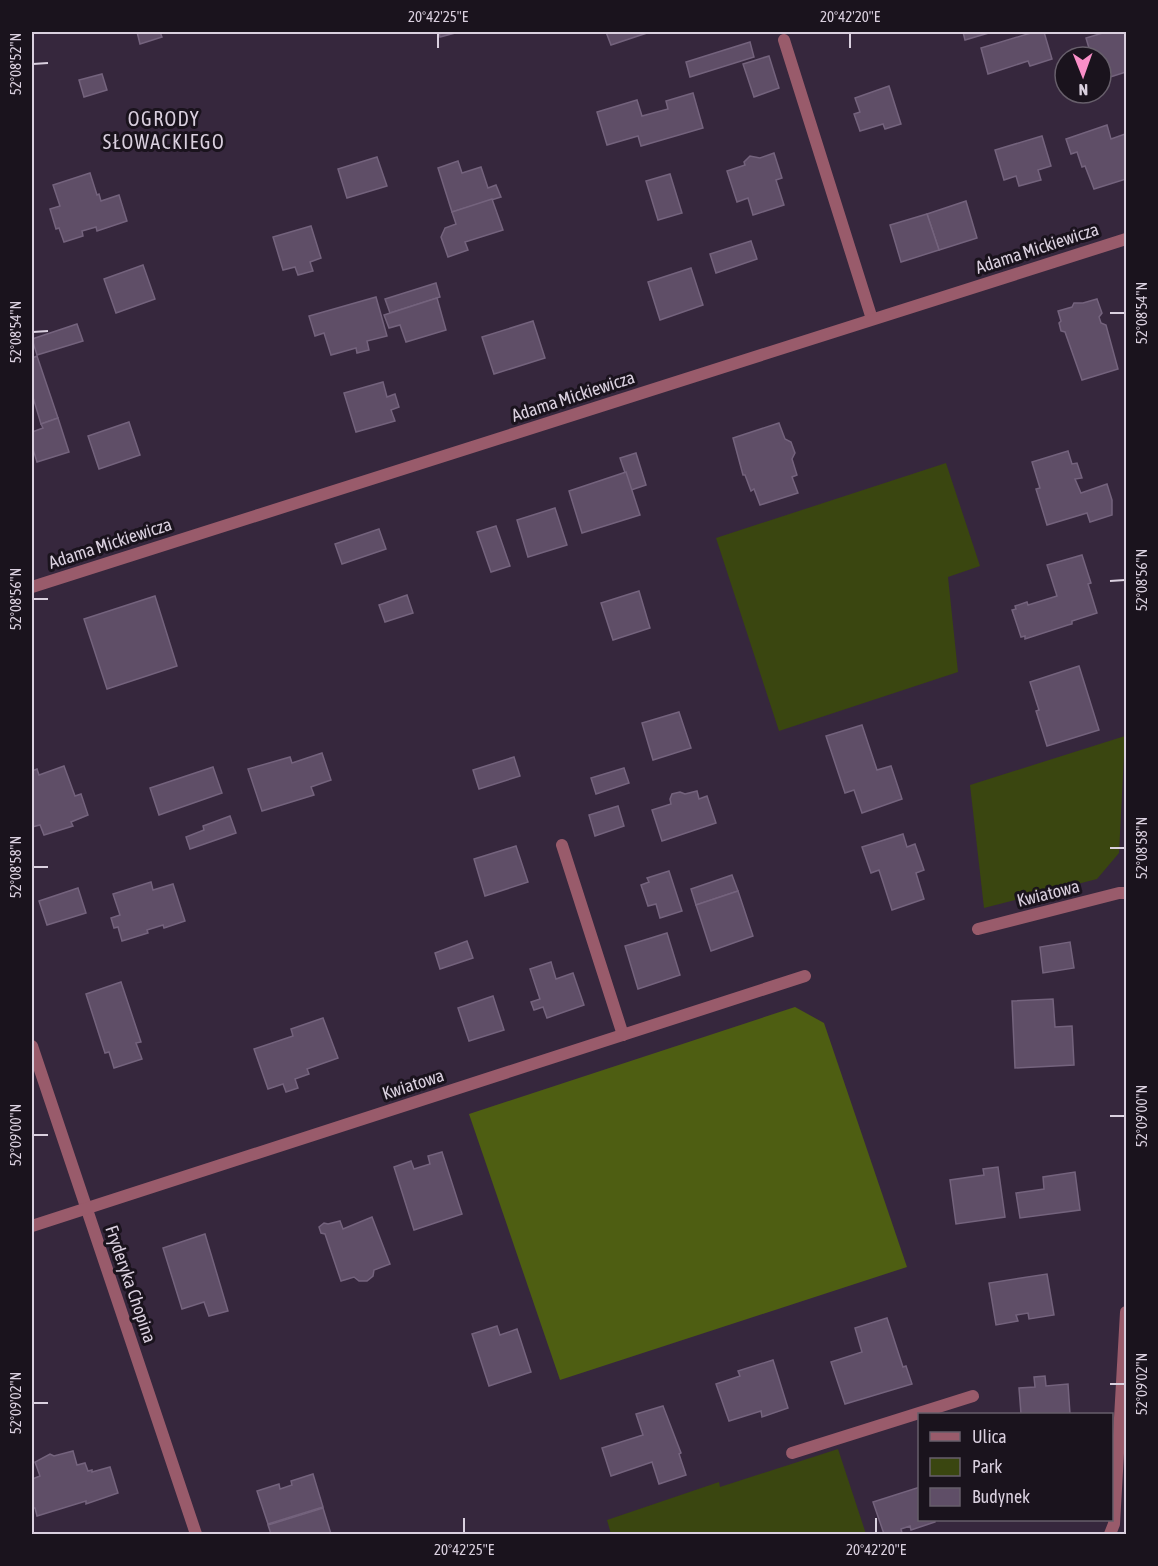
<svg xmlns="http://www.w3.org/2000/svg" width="1158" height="1566" font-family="'Asap Condensed',sans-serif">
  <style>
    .green { fill: #3a4610 }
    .forest { fill: #4e5e12 }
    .building { fill: #5f4e67; stroke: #74637d; stroke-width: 1.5 }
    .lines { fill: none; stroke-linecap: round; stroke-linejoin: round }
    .service { stroke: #995b6b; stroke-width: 12 }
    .minor { stroke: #995b6b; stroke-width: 12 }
    .ticks { fill: none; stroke: #dad0df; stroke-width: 2 }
    .labels { text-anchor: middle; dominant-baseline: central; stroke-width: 6; stroke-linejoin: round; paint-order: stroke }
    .street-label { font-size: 18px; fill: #dad0df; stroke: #1a131d }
    .neighbourhood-label { font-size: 20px; letter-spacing: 1.5px; fill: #dad0df; stroke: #1a131d }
    .neatline { fill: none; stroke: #dad0df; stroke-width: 2 }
    .ticks-label { font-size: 15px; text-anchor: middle; fill: #dad0df }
  </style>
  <rect width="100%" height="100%" fill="#36273d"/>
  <g class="green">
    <polygon points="946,463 980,566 948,577 958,672 779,731 716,538"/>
    <polygon points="1125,736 1119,853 1097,879 984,908 970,785"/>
    <polygon points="838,1449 866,1534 611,1534 607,1520 719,1482 720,1487"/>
  </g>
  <polygon class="forest" points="795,1007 824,1023 907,1267 560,1380 469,1114"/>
  <g class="building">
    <polygon points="137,32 160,32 162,37 140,44"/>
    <polygon points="439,32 459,32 440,37"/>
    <polygon points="606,32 650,32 611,45"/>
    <polygon points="963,32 992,32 965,40"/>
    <polygon points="1034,32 1044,32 1052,59 1030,66 1028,61 988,74 981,48"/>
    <polygon points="1106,32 1126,32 1126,72 1104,79 1101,70 1101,57 1097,57 1096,53 1091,55 1086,38"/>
    <polygon points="750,42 754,57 690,77 686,62"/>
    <polygon points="769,56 779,88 754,97 743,64"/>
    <polygon points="102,74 107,90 84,97 79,80"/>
    <polygon points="889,86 901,124 885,129 883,124 860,131 854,114 860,112 855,98"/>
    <polygon points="693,93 703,128 641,146 638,136 607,145 597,112 637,100 642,116 668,109 666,101"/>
    <polygon points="1107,125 1111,139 1125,134 1126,179 1094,189 1085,166 1082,167 1077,152 1071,154 1066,139"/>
    <polygon points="1042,136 1051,166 1038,170 1041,180 1019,186 1016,176 1004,180 995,150"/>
    <polygon points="774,153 782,178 776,180 784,205 753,215 748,198 737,202 727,171 745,165 744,162 750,156 760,158"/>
    <polygon points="377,157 387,186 347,198 338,169"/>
    <polygon points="458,161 462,173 481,167 488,188 496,185 501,197 452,212 438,168"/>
    <polygon points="90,173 97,195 99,194 101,201 119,195 127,221 97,231 96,227 82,231 83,236 64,242 59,228 56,229 50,209 60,206 53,185"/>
    <polygon points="670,174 682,213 658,220 646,181"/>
    <polygon points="492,199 503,230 465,242 468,250 448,257 441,237 445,228 456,224 452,212"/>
    <polygon points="966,201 977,238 939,250 927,214"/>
    <polygon points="927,214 939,250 901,262 890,225"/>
    <polygon points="311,226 321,258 310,262 313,271 298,275 295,267 283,270 273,237"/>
    <polygon points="751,241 757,259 716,273 710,254"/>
    <polygon points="143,265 155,299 116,313 104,279"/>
    <polygon points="691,268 703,305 660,320 648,282"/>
    <polygon points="436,283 440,297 390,313 385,299"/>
    <polygon points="376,297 387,336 367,341 369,350 357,353 356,348 331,355 324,333 315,336 309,316"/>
    <polygon points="437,298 446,330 406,342 400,325 389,328 384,315"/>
    <polygon points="1097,299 1102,313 1099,317 1101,323 1106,325 1118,369 1082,380 1065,332 1061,331 1059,323 1061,321 1058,311 1072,307 1074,303 1083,303"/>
    <polygon points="533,321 545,358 494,374 482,337"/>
    <polygon points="77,324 83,341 37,355 32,339"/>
    <polygon points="37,356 58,418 41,424 32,394 32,358"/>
    <polygon points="383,382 387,397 395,394 399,407 391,410 395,421 356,432 344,393"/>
    <polygon points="58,418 69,452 37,462 32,446 32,432 43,428 41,424"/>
    <polygon points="129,422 140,455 99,469 88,436"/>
    <polygon points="779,423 785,439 791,442 795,453 792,459 797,475 792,477 798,493 760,505 754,489 751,491 745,475 743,475 733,438"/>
    <polygon points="1068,451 1072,464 1077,463 1082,478 1075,479 1081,493 1107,484 1112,500 1112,515 1090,522 1087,513 1047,525 1036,489 1040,488 1032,462"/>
    <polygon points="636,453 646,485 631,490 620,458"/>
    <polygon points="626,472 640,515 582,533 569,491"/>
    <polygon points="555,508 567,545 528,557 517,520"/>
    <polygon points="496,526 510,566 491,572 477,532"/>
    <polygon points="379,529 386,549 342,564 335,544"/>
    <polygon points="1082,555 1091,583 1088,584 1097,613 1072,621 1072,624 1068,625 1025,639 1025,636 1021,637 1012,610 1016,609 1015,606 1027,602 1028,605 1057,596 1047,565"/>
    <polygon points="639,591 650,628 613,640 601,603"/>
    <polygon points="407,595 413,613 385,622 379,605"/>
    <polygon points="155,596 177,666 107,689 84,619"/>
    <polygon points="1079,666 1099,730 1047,746 1036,711 1039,710 1030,682"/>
    <polygon points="679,712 691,748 653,760 642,723"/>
    <polygon points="862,725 877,770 891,766 902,799 862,813 854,790 845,793 826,736"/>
    <polygon points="322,753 331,780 311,787 314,795 262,811 248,769 290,757 292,763"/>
    <polygon points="514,757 520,776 479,789 473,770"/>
    <polygon points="64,766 75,796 81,794 88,815 71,822 73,826 44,835 40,825 32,827 32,771 37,769 39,775"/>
    <polygon points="213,767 222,793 159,815 150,788"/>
    <polygon points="624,768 629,783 596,794 591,778"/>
    <polygon points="697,791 699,799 707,796 716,823 662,841 652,810 671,804 670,799 672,794 680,792 685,794"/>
    <polygon points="618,806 624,826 595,836 589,815"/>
    <polygon points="230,816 236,833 190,849 186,837 204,830 203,826"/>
    <polygon points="903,834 907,847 915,844 924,870 916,873 924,899 892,910 879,870 871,873 862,847"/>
    <polygon points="516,846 528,882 485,896 474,859"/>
    <polygon points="669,871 682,911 660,918 656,904 648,906 641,885 649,882 647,878"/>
    <polygon points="732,875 738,891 696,905 691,889"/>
    <polygon points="151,882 153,890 173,884 185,921 164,928 163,925 147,930 148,933 122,941 118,927 114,928 111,918 120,915 113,894"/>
    <polygon points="78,888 86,913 47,925 39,901"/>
    <polygon points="738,891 753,936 711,951 696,905"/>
    <polygon points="667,933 680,975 638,989 625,946"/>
    <polygon points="467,941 473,958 440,969 435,953"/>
    <polygon points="1070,942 1074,968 1043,973 1040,947"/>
    <polygon points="551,962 556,979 573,973 584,1005 547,1018 543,1007 534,1010 531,1002 540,999 530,969"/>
    <polygon points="121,982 141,1042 136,1043 142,1059 114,1068 109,1052 105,1053 86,994"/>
    <polygon points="493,996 504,1030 469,1041 458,1008"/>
    <polygon points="1053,999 1055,1027 1072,1026 1074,1065 1015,1068 1012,1001"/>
    <polygon points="323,1018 338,1058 307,1069 309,1074 295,1079 298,1088 286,1092 283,1084 268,1089 254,1049 293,1036 291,1029"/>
    <polygon points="442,1152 462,1214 414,1230 394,1167 411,1161 414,1169 430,1164 428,1156"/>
    <polygon points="998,1167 1005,1217 956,1224 950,1180 984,1175 983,1169"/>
    <polygon points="1075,1172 1080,1210 1020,1218 1016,1193 1044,1189 1043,1177"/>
    <polygon points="372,1217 390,1264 374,1270 373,1276 367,1281 359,1281 354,1277 341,1281 325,1234 321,1233 319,1227 324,1223 328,1224 340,1221 343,1229"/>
    <polygon points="205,1234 228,1311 209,1316 204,1302 182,1309 163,1248"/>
    <polygon points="1047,1274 1054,1315 1029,1319 1028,1313 1016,1315 1018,1321 996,1325 989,1283"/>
    <polygon points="887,1318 903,1367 906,1366 912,1384 845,1404 831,1362 862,1352 855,1328"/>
    <polygon points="497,1326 500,1335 517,1329 531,1372 489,1386 472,1334"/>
    <polygon points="773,1360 788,1408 762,1417 761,1411 729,1421 716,1384 740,1376 738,1371"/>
    <polygon points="1045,1376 1046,1386 1068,1384 1070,1414 1021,1414 1019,1388 1035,1387 1034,1377"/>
    <polygon points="663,1406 681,1453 679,1454 686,1475 659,1484 652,1462 611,1476 602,1448 643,1435 636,1414"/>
    <polygon points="73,1451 77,1465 85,1463 88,1471 92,1470 92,1472 110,1467 118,1493 86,1504 86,1501 37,1516 35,1508 32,1508 32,1479 40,1476 35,1462 50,1454 54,1456"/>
    <polygon points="313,1474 323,1507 268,1524 257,1491 279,1484 280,1489 292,1485 291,1481"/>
    <polygon points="920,1487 920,1520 935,1520 935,1522 911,1530 910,1526 901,1529 902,1533 896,1534 884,1534 873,1502"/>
    <polygon points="323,1508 331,1534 271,1534 268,1525"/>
  </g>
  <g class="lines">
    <g class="service">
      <polyline points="784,40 872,319"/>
      <polyline points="562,845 623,1035"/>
      <polyline points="792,1453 973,1396"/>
    </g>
    <g class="minor">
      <polyline points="32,587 1126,239"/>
      <polyline points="978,929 1119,893 1126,893"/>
      <polyline points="32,1046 196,1534"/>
      <polyline points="32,1226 805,976"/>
      <polyline points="1110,1534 1114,1524 1126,1312"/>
    </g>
  </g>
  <path class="ticks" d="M438,33v15M850,33v15M33,64l15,-1M1110,313h15M33,332l15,-1M1110,581l15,-1M33,599h15M1110,848h15M33,867h15M1110,1116h15M33,1135h15M1110,1384h15M33,1403h15M464,1518v15M876,1518v15"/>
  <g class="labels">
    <g class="street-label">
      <text transform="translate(1037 248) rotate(-18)">Adama Mickiewicza</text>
      <text transform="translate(573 396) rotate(-18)">Adama Mickiewicza</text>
      <text transform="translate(110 543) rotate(-18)">Adama Mickiewicza</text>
      <text transform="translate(1048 893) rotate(-14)">Kwiatowa</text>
      <text transform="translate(413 1084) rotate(-18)">Kwiatowa</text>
      <text transform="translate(131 1284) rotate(71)">Fryderyka Chopina</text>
    </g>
    <g class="neighbourhood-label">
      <text x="164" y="118">OGRODY<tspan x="164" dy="23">SŁOWACKIEGO</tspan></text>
    </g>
  </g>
  <rect width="1158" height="1566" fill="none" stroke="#1a131d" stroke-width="66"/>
  <rect x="918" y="1413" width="195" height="108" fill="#1a131d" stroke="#675f6b" stroke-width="1.5"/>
  <rect x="930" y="1432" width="30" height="9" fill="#995b6b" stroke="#675f6b" stroke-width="1.5"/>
  <text x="972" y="1443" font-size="18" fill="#dad0df">Ulica</text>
  <rect x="930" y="1458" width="30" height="18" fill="#3a4610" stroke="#675f6b" stroke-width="1.5"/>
  <text x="972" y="1473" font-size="18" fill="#dad0df">Park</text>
  <rect x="930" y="1488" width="30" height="18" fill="#5f4e67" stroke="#675f6b" stroke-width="1.5"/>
  <text x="972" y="1503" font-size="18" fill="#dad0df">Budynek</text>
  <g transform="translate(1083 75) rotate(179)"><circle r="28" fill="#1a131d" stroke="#675f6b" stroke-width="1.5"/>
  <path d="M0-4.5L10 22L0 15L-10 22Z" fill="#fa8fc8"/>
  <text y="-9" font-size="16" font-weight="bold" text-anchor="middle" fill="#dad0df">N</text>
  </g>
  <rect x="33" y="33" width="1092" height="1500" class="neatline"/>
  <g class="ticks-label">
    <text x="438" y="22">20°42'25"E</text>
    <text x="850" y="22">20°42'20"E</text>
    <text transform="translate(16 64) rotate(-90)" y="5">52°08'52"N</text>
    <text transform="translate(1142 313) rotate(-90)" y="5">52°08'54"N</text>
    <text transform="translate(16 332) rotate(-90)" y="5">52°08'54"N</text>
    <text transform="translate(1142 580) rotate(-90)" y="5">52°08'56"N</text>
    <text transform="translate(16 599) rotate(-90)" y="5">52°08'56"N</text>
    <text transform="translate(1142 848) rotate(-90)" y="5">52°08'58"N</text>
    <text transform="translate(16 867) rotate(-90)" y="5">52°08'58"N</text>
    <text transform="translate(1142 1116) rotate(-90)" y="5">52°09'00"N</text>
    <text transform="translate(16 1135) rotate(-90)" y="5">52°09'00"N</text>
    <text transform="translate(1142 1384) rotate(-90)" y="5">52°09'02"N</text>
    <text transform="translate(16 1403) rotate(-90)" y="5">52°09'02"N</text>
    <text x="464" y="1555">20°42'25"E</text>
    <text x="876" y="1555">20°42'20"E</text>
  </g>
</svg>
